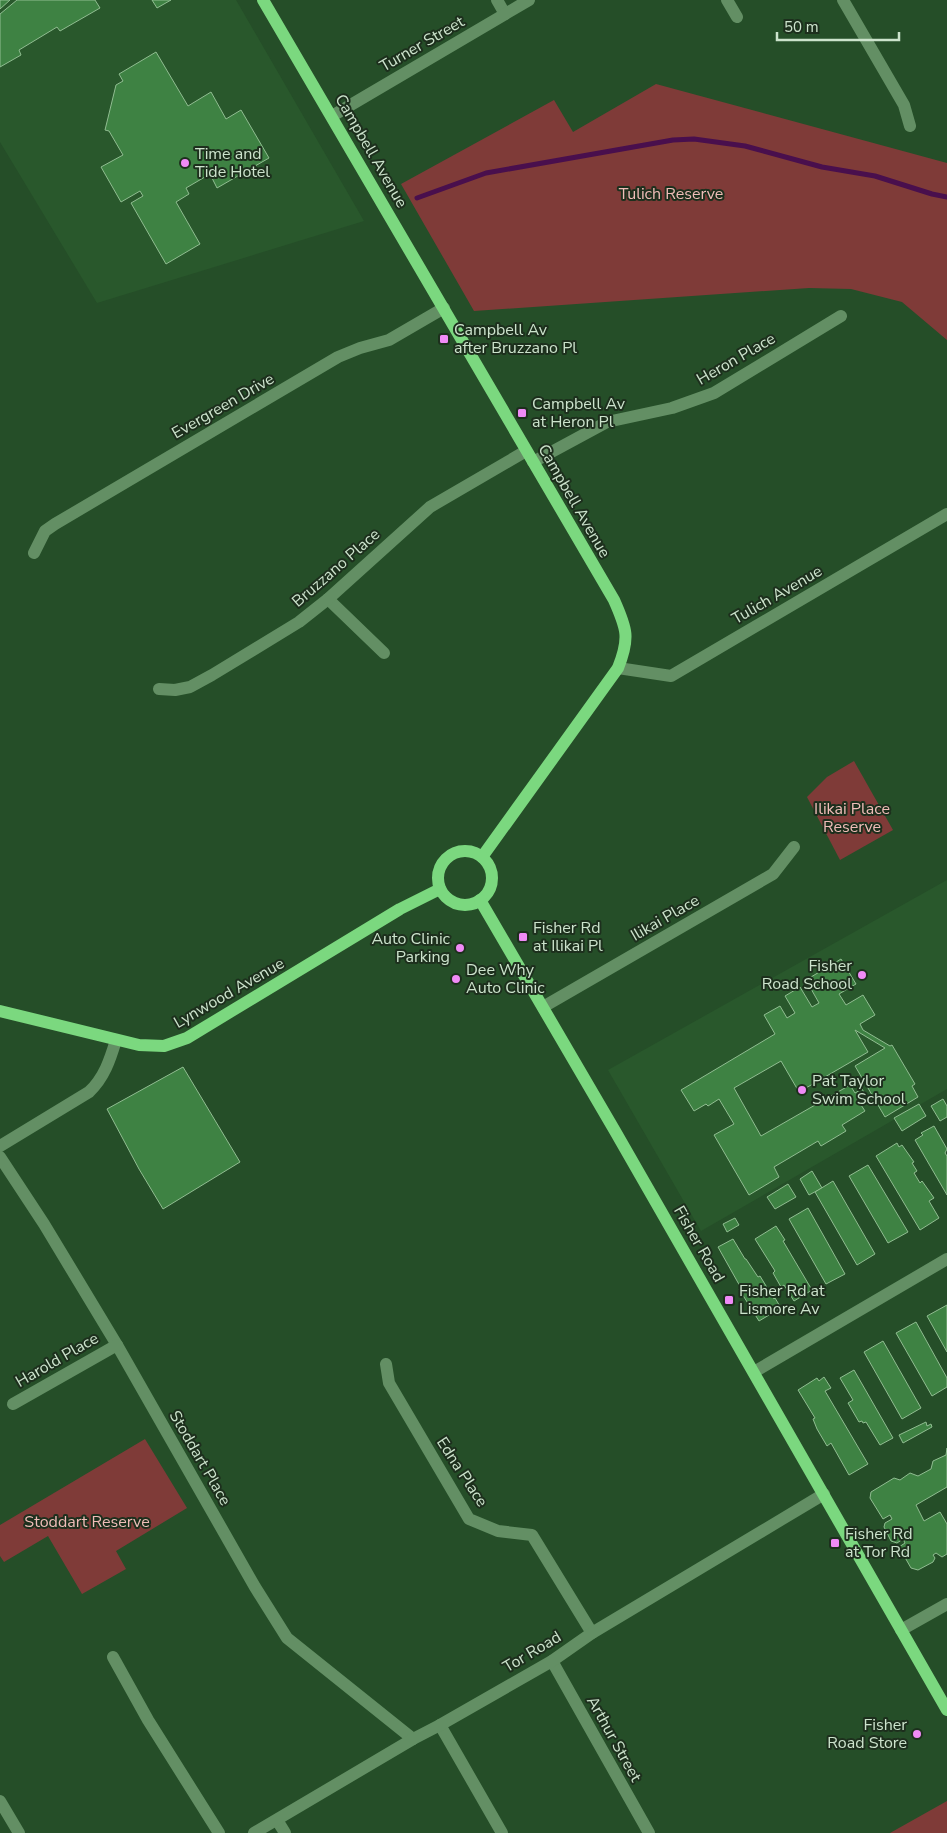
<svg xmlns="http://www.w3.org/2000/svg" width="947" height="1833" font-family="'Nunito Sans',sans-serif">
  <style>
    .built { fill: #29582c }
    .green { fill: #7f3b38 }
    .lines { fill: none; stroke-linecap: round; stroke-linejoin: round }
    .stream { stroke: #490f4d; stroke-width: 5 }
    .building { fill: #3e8243; stroke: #90bd91 }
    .minor { stroke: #638f64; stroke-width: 12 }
    .major { stroke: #7bd87f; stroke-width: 12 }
    .poi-dot { fill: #f08bf6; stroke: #1d2f1d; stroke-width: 2 }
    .labels { text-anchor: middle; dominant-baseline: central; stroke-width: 4; stroke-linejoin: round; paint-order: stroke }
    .street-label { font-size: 16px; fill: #cce3cc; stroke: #1d2f1d }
    .poi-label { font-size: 16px; fill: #cce3cc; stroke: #1d2f1d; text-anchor: start }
    .park-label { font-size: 16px; fill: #f0bdb8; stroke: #1d2f1d }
  </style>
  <rect width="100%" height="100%" fill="#254e28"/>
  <g class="built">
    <polygon points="0,0 236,0 364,221 97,303 0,142"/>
    <polygon points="947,880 947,1089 701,1231 608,1070"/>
  </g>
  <g class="green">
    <polygon points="656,84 947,163 947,340 902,302 851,289 809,288 474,311 401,184 554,100 573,132"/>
    <polygon points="854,761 893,830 840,860 807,797 827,777"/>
    <polygon points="145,1439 187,1508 116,1551 126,1569 82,1594 48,1536 4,1562 0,1556 0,1525"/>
    <polygon points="947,1801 947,1833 890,1833"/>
  </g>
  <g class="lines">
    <polyline class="stream" points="417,198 486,173 673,140 694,139 745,146 822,167 875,176 932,194 947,197"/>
  </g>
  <g class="building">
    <polygon points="0,0 10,0 0,9"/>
    <polygon points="17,0 95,0 100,8 60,31 57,27 19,50 21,55 0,67 0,14"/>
    <polygon points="152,0 171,0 157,8"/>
    <polygon points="156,52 188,106 211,92 226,119 241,110 269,158 217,188 210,174 186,188 189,194 176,202 200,244 166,264 131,203 143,196 140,191 121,202 101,167 123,155 109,131 105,130 116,85 123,81 119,74"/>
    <polygon points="841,959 856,984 839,994 846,1005 863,995 875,1015 860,1024 863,1030 890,1046 892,1045 915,1084 912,1086 918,1097 885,1117 855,1066 885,1048 855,1030 868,1052 799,1092 781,1061 734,1088 761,1136 850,1085 855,1093 862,1089 869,1100 861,1105 865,1111 842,1125 846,1131 821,1146 818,1141 774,1167 779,1177 749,1195 714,1135 734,1124 719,1099 708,1106 706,1104 694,1111 681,1090 775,1034 764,1015 780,1006 787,1018 795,1013 785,996 800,987 812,1007 819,1003 806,980"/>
    <polygon points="183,1067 240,1162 163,1209 139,1169 107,1109"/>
    <polygon points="943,1099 947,1106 947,1117 940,1121 931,1106"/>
    <polygon points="919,1104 926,1116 902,1131 894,1118"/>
    <polygon points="934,1126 947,1149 945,1153 947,1156 947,1195 915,1140 923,1135 921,1133"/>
    <polygon points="897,1143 899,1147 902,1145 914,1162 912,1163 917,1171 914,1173 920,1183 922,1181 934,1198 929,1201 939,1218 920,1230 876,1156"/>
    <polygon points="868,1165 908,1232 888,1243 849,1176"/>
    <polygon points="812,1171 822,1188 809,1195 800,1179"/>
    <polygon points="833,1181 875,1254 857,1265 815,1192"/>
    <polygon points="788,1184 796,1197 775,1209 767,1197"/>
    <polygon points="808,1208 845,1274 826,1284 789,1219"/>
    <polygon points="735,1218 739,1225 727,1232 723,1224"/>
    <polygon points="776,1226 785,1240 783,1241 812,1290 794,1301 784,1285 781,1287 773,1273 775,1271 755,1239"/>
    <polygon points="733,1239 745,1259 746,1259 758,1277 760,1276 774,1299 775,1298 781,1308 759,1321 739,1289 741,1288 718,1247"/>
    <polygon points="947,1305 947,1352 927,1316"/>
    <polygon points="916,1322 947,1378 947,1387 932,1396 896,1333"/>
    <polygon points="883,1341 921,1408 902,1419 864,1352"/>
    <polygon points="854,1370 893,1438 880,1445 866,1422 863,1423 862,1421 859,1422 848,1403 853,1400 840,1378"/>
    <polygon points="824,1377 831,1388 825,1391 868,1464 849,1475 831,1443 827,1446 817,1429 813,1419 815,1418 798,1390 817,1378 819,1381"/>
    <polygon points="926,1422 927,1426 931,1424 932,1427 903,1443 899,1435"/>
    <polygon points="947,1448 947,1487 916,1505 924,1521 940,1512 947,1524 947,1554 942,1557 936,1553 933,1555 935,1558 933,1562 918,1570 911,1568 899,1547 905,1543 903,1539 897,1543 891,1541 884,1527 885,1523 892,1519 890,1515 883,1519 870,1498 871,1492 894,1478 900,1480 910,1473 918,1476 931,1469 933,1461 946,1455"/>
  </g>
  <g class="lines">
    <g class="minor">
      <polyline points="497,0 505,14"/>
      <polyline points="727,0 737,17"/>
      <polyline points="843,0 904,105 910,126"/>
      <polyline points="332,116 529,0"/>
      <polyline points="533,462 607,422 672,408 714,393 841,316"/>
      <polyline points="34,553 45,531 55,524 338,357 360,348 389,340 444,308"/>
      <polyline points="328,599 384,653"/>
      <polyline points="618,668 671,676 947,514"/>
      <polyline points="159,689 175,690 190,687 212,675 299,622 328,599 430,507 526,451"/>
      <polyline points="543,1007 773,874 794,847"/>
      <path d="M0,1146l89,-54c15,-14 21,-32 27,-52"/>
      <polyline points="0,1157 44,1224 117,1345 255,1587 287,1638 413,1739"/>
      <polyline points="386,1364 389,1383 469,1519 498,1531 532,1535 592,1633"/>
      <polyline points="754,1372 947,1259"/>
      <polyline points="13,1404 117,1345"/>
      <polyline points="901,1630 947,1604"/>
      <polyline points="113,1657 148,1720 219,1833"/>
      <polyline points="552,1661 649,1833"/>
      <polyline points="440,1725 502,1833"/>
      <polyline points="0,1801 19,1833"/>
      <polyline points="277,1820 285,1833"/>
      <polyline points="254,1833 413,1739 440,1725 552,1661 592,1633 824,1494"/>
    </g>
    <g class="major">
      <path d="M263,0l351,600c13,29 16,38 4,68l-136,189"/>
      <circle cx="465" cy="878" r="27"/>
      <polyline points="480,900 615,1131 947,1710"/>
      <polyline points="0,1011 139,1045 164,1046 187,1038 400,909 440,889"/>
    </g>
  </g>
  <g class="poi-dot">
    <circle cx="185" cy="163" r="5"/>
    <rect x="439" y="334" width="10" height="10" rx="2.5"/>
    <rect x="517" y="408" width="10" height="10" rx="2.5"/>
    <rect x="518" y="932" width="10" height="10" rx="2.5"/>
    <circle cx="460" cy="948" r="5"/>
    <circle cx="862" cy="975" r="5"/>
    <circle cx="456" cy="979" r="5"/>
    <circle cx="802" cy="1090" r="5"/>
    <rect x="724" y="1295" width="10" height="10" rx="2.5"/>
    <rect x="830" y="1538" width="10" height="10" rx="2.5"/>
    <circle cx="917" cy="1734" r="5"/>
  </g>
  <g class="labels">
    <g class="street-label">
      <text transform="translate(422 44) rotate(-30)">Turner Street</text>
      <text transform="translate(371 151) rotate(60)">Campbell Avenue</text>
      <text transform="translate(736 359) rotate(-30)">Heron Place</text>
      <text transform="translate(223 406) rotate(-30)">Evergreen Drive</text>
      <text transform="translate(574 501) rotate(60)">Campbell Avenue</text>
      <text transform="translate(336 568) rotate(-41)">Bruzzano Place</text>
      <text transform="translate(777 595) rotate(-30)">Tulich Avenue</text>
      <text transform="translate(665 918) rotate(-30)">Ilikai Place</text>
      <text transform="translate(229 993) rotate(-30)">Lynwood Avenue</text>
      <text transform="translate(699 1244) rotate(60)">Fisher Road</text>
      <text transform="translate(57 1360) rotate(-30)">Harold Place</text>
      <text transform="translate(200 1458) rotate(60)">Stoddart Place</text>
      <text transform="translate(462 1472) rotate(57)">Edna Place</text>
      <text transform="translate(532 1652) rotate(-31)">Tor Road</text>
      <text transform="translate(614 1739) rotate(61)">Arthur Street</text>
    </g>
    <g class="poi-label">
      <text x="195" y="154">Time and<tspan x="195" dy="18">Tide Hotel</tspan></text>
      <text x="454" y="330">Campbell Av<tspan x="454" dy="18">after Bruzzano Pl</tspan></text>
      <text x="532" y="404">Campbell Av<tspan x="532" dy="18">at Heron Pl</tspan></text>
      <text x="533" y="928">Fisher Rd<tspan x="533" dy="18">at Ilikai Pl</tspan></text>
      <text x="450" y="939" text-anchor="end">Auto Clinic<tspan x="450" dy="18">Parking</tspan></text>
      <text x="852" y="966" text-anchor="end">Fisher<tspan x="852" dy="18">Road School</tspan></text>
      <text x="466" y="970">Dee Why<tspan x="466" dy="18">Auto Clinic</tspan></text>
      <text x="812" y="1081">Pat Taylor<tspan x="812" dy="18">Swim School</tspan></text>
      <text x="739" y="1291">Fisher Rd at<tspan x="739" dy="18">Lismore Av</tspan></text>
      <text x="845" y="1534">Fisher Rd<tspan x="845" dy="18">at Tor Rd</tspan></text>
      <text x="907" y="1725" text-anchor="end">Fisher<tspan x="907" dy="18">Road Store</tspan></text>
    </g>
    <g class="park-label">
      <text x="671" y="194">Tulich Reserve</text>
      <text x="852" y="809">Ilikai Place<tspan x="852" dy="18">Reserve</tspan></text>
      <text x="87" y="1522">Stoddart Reserve</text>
    </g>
  </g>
  <path d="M777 32v8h122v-8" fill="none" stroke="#cce3cc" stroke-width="2.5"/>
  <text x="784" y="32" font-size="15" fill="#cce3cc" stroke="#1d2f1d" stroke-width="4" paint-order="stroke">50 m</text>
</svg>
